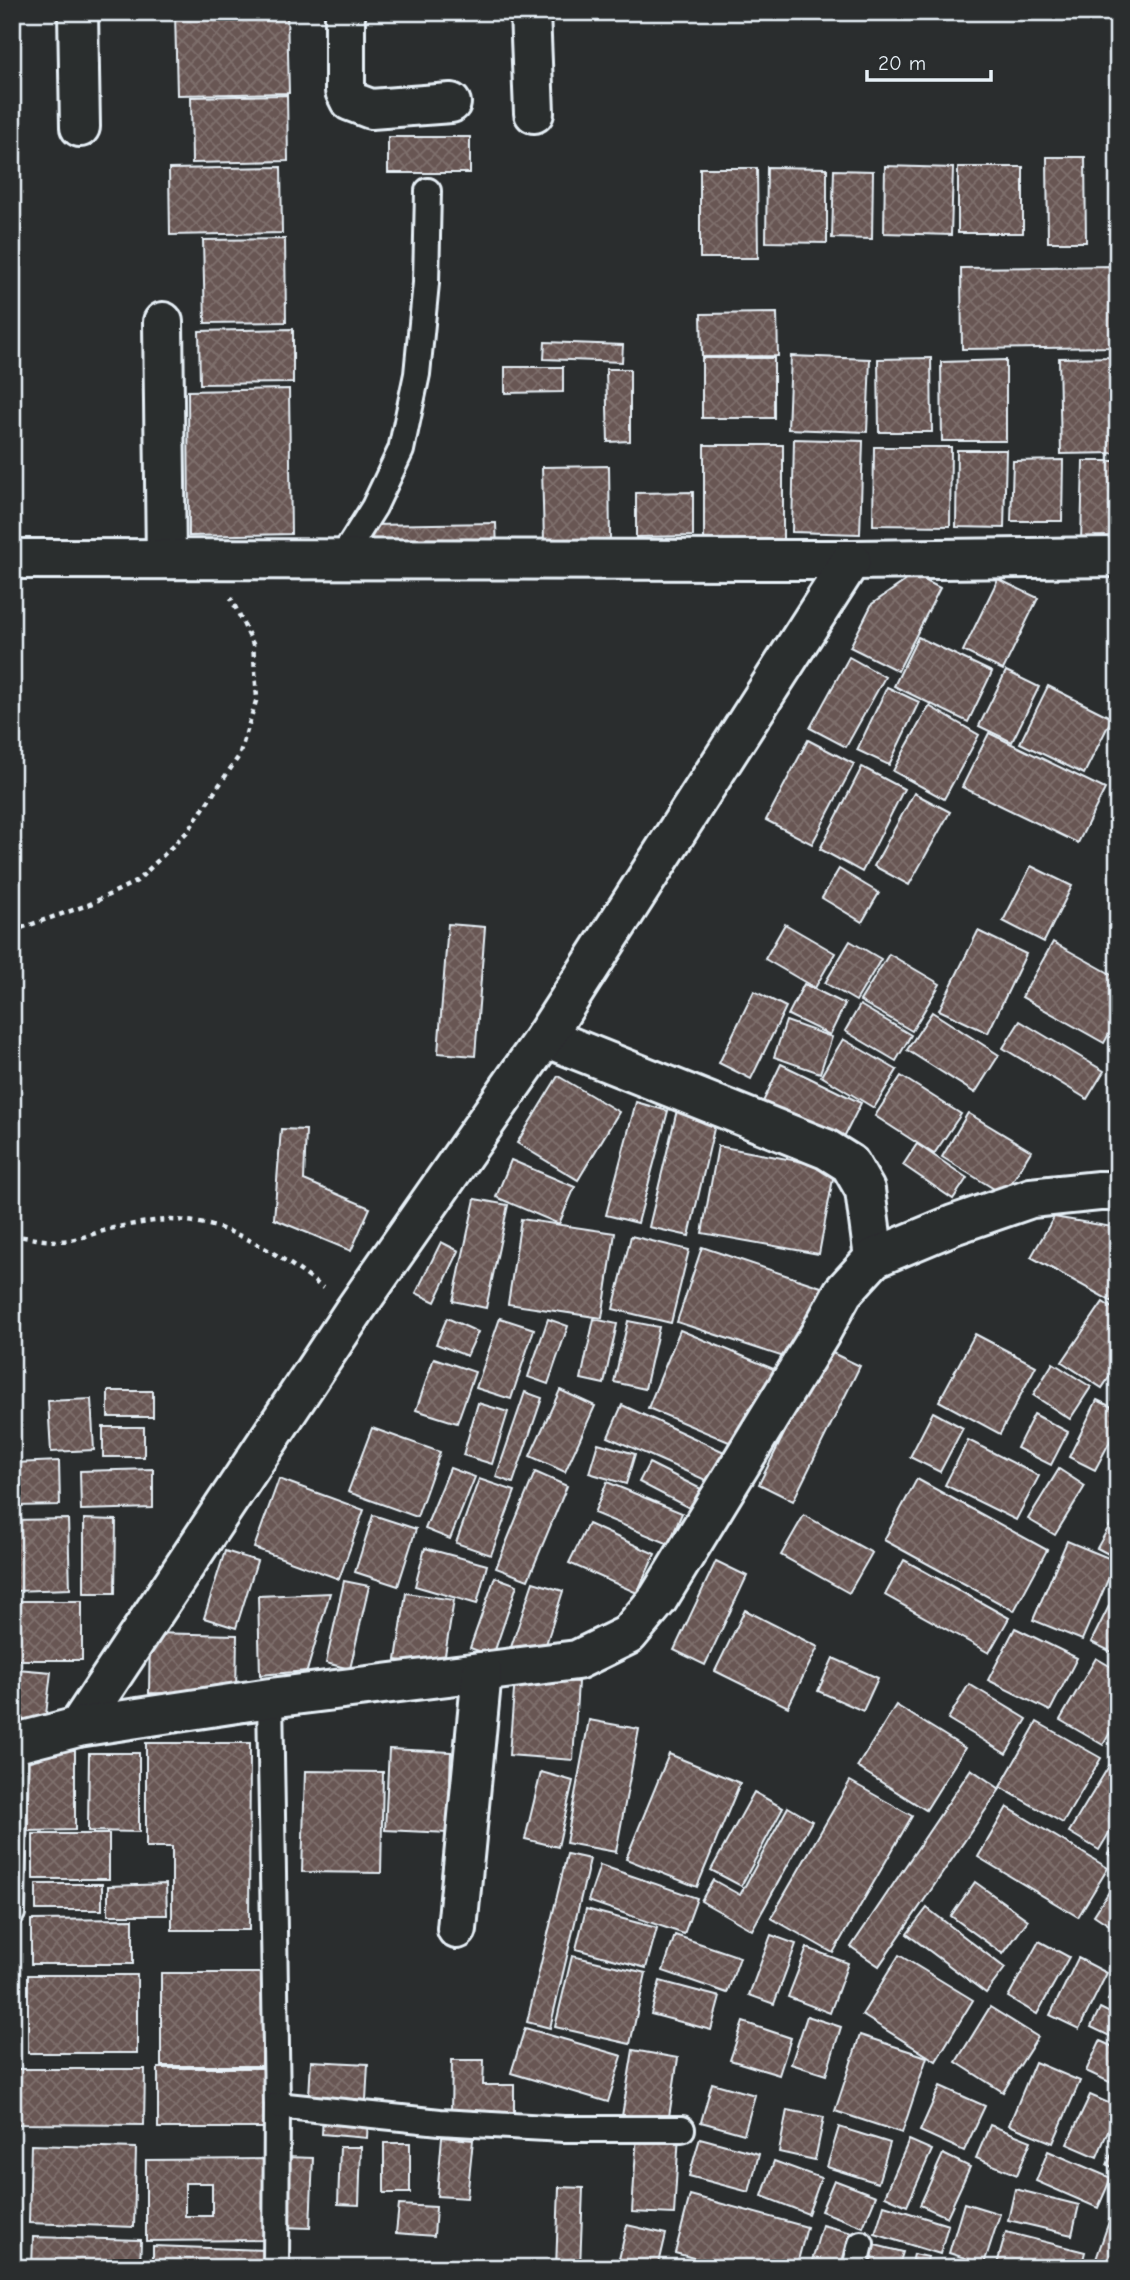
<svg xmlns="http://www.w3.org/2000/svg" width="1130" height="2280" font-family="'Comic Neue',sans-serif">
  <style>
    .building { fill: url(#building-cross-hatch); stroke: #e8f1f8; stroke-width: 2; fill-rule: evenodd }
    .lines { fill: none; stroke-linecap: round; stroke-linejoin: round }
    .lane-casing { stroke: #e8f1f8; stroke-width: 30 }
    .street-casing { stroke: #e8f1f8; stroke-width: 44 }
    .path { stroke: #e8f1f8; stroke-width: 4.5; stroke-dasharray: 5 5; stroke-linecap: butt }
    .lane { stroke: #2a2d2e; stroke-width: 24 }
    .street { stroke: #2a2d2e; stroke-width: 38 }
  </style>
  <defs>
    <pattern id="building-cross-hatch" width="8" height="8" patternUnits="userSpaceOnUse" patternTransform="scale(1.75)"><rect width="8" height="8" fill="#685653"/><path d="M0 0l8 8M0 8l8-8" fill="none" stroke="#7e6f6c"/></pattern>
  </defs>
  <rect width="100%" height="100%" fill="#2a2d2e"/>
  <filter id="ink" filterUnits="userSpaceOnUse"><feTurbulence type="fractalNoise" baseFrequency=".0143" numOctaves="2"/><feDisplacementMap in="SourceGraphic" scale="14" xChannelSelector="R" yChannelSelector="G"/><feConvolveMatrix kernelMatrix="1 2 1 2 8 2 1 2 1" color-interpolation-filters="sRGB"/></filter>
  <g filter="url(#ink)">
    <g class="building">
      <polygon points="175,12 287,12 289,93 177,95"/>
      <polygon points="287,95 288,161 192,163 191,97"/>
      <rect x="388" y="137" width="82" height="36"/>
      <polygon points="1047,157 1085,157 1086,242 1048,242"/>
      <polygon points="885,166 953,168 951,235 884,233"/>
      <polygon points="281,167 282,233 170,235 169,169"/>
      <polygon points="767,167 827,168 827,243 766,242"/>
      <rect x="958" y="167" width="65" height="66"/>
      <polygon points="700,168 757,168 758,258 700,258"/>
      <polygon points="834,170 873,171 872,239 832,238"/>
      <polygon points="285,239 286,322 205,323 203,240"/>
      <polygon points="1114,266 1114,347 962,349 961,268"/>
      <polygon points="777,313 778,356 702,357 701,314"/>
      <polygon points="293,329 293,383 200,384 199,331"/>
      <polygon points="545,342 623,345 622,362 544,359"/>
      <polygon points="791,356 870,359 867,432 788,429"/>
      <polygon points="1118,357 1118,453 1061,454 1059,358"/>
      <rect x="702" y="358" width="72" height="60"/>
      <polygon points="931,358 932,432 879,432 878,359"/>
      <polygon points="1006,360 1006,441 942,441 941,362"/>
      <polygon points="505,367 563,367 563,392 505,393"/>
      <polygon points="606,369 630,369 630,441 608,442"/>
      <polygon points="289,389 291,534 189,536 188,391"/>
      <polygon points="794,439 863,441 860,534 792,532"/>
      <rect x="704" y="445" width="79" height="99"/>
      <polygon points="874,447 951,447 950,526 873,525"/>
      <polygon points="957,450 1006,450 1004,528 956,527"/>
      <polygon points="1063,460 1062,521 1011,521 1013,461"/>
      <polygon points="1083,461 1118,461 1118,542 1081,541"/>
      <polygon points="609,466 610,540 544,541 542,467"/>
      <polygon points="693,492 693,536 636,537 636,493"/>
      <polygon points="496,523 497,550 370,551 370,525"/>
      <polygon points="914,575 940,588 898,671 850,647 872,604"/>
      <polygon points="998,579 1038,598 1003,670 963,651"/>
      <polygon points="918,637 992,672 968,722 894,686"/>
      <polygon points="849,657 885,677 846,747 810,728"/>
      <polygon points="1006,671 1039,687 1012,742 979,726"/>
      <polygon points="1048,686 1112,718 1084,774 1020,743"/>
      <polygon points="887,687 919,702 889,765 857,750"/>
      <polygon points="929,706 979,735 944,799 893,771"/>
      <polygon points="989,733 1105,789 1078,843 962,787"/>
      <polygon points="808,740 854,764 812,844 766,820"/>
      <polygon points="862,767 904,789 862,872 820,849"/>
      <polygon points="914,793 950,812 909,885 874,866"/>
      <polygon points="1031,866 1072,886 1044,942 1003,921"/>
      <polygon points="839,869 879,893 862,922 822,898"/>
      <polygon points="448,924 485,927 475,1056 438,1053"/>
      <polygon points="785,924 835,953 815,988 765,959"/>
      <polygon points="978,931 1026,954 988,1033 939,1010"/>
      <polygon points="850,941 881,959 856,1001 825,983"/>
      <polygon points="1053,942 1118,978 1118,1018 1104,1043 1022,997"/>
      <polygon points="889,954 940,984 912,1031 860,1001"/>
      <polygon points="804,984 845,1004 830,1035 788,1015"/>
      <polygon points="754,991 786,1007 751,1079 719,1063"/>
      <polygon points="860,1005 911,1035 896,1061 845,1031"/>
      <polygon points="932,1012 999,1055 975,1093 907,1050"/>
      <polygon points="786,1021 832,1037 820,1073 774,1057"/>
      <polygon points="1020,1021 1104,1071 1087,1099 1003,1048"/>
      <polygon points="843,1039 897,1070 874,1108 821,1076"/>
      <polygon points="781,1064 861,1103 840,1145 761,1106"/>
      <polygon points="558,1076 619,1112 578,1180 517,1143"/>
      <polygon points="901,1076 961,1114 934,1154 875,1116"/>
      <polygon points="636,1102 668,1111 638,1223 606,1215"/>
      <polygon points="677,1110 716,1120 689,1236 649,1227"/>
      <polygon points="968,1113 1031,1151 1004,1195 942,1157"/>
      <polygon points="281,1129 306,1130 304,1180 370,1208 351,1251 274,1219"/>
      <polygon points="917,1144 967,1178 953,1199 903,1165"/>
      <polygon points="718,1146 835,1168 819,1254 702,1233"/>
      <polygon points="511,1160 575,1187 559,1224 496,1197"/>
      <polygon points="475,1199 508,1205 486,1308 453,1301"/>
      <polygon points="1054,1217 1118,1228 1118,1305 1031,1257"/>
      <polygon points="521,1219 615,1233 602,1318 508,1304"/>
      <polygon points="631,1236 689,1250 671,1323 613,1309"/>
      <polygon points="441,1242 459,1251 435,1302 416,1293"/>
      <polygon points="702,1247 821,1287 796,1361 677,1322"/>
      <polygon points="1103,1302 1118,1312 1118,1364 1102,1388 1062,1362"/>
      <polygon points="447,1318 478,1332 467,1356 436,1344"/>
      <polygon points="500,1318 534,1329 511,1399 476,1388"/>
      <polygon points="548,1319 568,1326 548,1384 528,1377"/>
      <polygon points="594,1319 617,1324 604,1384 581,1379"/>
      <polygon points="628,1321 659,1327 645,1389 614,1382"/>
      <polygon points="680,1330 776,1370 743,1448 648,1408"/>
      <polygon points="975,1334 1036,1366 1000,1434 939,1401"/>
      <polygon points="826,1350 860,1366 793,1501 759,1484"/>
      <polygon points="434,1358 475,1372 457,1423 416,1410"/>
      <polygon points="1053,1363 1091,1387 1070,1419 1033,1395"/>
      <polygon points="560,1390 595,1406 565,1472 530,1456"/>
      <rect x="108" y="1391" width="45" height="26"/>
      <polygon points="525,1392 542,1398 513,1483 496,1477"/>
      <polygon points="91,1399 94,1450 51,1452 48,1401"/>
      <polygon points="1097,1400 1118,1410 1118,1426 1095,1470 1069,1457"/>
      <polygon points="478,1403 508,1412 492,1464 463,1455"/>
      <polygon points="622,1405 733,1456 719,1486 608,1437"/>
      <polygon points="933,1412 963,1428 940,1472 910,1457"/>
      <polygon points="1034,1414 1068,1432 1051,1465 1017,1448"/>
      <rect x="103" y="1427" width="41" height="30"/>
      <polygon points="372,1428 440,1452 417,1517 348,1492"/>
      <polygon points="968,1440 1039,1476 1016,1520 945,1485"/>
      <polygon points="598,1443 635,1454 626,1484 589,1473"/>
      <polygon points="59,1461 60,1505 16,1506 15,1463"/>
      <polygon points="649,1463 703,1490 693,1510 639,1482"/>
      <polygon points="450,1468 475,1477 450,1539 425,1529"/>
      <polygon points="153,1469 153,1508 81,1510 80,1471"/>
      <polygon points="1059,1469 1085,1486 1055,1535 1028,1519"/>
      <polygon points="535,1472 567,1486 528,1580 496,1568"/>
      <polygon points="279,1479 364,1510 339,1579 254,1548"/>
      <polygon points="479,1479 515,1491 491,1555 456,1543"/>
      <polygon points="917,1479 1047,1550 1014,1611 884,1540"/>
      <polygon points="607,1482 682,1513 669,1544 594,1513"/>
      <polygon points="1118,1511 1118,1559 1097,1548"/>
      <polygon points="373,1515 416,1529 398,1586 355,1572"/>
      <polygon points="804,1515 872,1553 849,1593 781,1555"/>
      <polygon points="68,1519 70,1589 14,1591 12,1520"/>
      <polygon points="84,1519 116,1520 115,1593 84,1593"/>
      <polygon points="588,1524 655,1554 637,1593 569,1563"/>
      <polygon points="1067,1541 1116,1561 1082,1640 1033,1620"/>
      <polygon points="425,1548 487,1565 477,1604 415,1586"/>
      <polygon points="225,1551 257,1561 236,1628 204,1618"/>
      <polygon points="904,1560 1009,1618 989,1653 885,1595"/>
      <polygon points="716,1561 747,1576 705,1665 674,1650"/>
      <polygon points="495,1577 517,1585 493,1656 470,1648"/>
      <polygon points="344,1581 369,1586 350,1669 326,1663"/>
      <polygon points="533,1582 563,1591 541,1660 510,1650"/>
      <polygon points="1118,1588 1118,1655 1091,1642"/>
      <polygon points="330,1593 307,1671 260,1675 258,1596"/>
      <polygon points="406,1593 454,1600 443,1667 396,1660"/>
      <rect x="16" y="1601" width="66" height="59"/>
      <polygon points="745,1610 818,1647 788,1707 715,1671"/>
      <polygon points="1015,1628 1077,1658 1050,1711 988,1680"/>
      <polygon points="150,1633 237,1635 236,1694 149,1693"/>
      <polygon points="833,1658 878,1678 863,1711 818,1691"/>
      <polygon points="1096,1658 1118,1671 1118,1719 1103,1745 1060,1720"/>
      <polygon points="17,1669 51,1672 45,1723 12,1719"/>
      <polygon points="515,1678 578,1682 573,1760 509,1755"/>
      <polygon points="969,1684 1027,1719 1006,1754 948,1719"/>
      <polygon points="896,1705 965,1748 926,1810 857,1767"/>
      <polygon points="589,1720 639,1729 616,1852 566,1843"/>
      <polygon points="1037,1722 1101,1758 1063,1823 1000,1787"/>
      <polygon points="146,1743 250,1743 249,1930 172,1930 172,1847 146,1847"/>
      <polygon points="389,1749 451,1752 448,1833 385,1830"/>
      <polygon points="27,1750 75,1750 75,1830 28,1831"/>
      <polygon points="1118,1751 1118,1818 1099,1850 1069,1832"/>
      <polygon points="89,1753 139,1753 139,1832 88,1831"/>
      <polygon points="669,1754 740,1783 697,1887 626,1859"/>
      <polygon points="971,1769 1000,1789 879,1966 851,1947"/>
      <polygon points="305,1771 383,1772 381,1873 302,1872"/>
      <polygon points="541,1772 573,1781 558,1847 525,1839"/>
      <polygon points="850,1781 912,1816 833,1953 771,1918"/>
      <polygon points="754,1792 783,1808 741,1886 711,1870"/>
      <polygon points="788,1807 812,1821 752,1930 701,1901 713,1880 740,1895"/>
      <polygon points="1007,1807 1108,1868 1078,1917 978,1857"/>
      <rect x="33" y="1834" width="76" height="45"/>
      <polygon points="1118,1839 1118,1860 1108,1854"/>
      <polygon points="567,1854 590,1859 550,2028 527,2022"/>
      <polygon points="600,1865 697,1898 684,1934 588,1901"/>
      <polygon points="1118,1878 1118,1931 1094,1915"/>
      <polygon points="975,1882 1028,1920 1003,1954 951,1916"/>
      <rect x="36" y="1884" width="66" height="26"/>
      <polygon points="166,1884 167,1915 108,1915 108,1886"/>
      <polygon points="927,1908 1005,1968 986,1993 907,1934"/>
      <polygon points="586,1909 657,1928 646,1968 576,1949"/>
      <polygon points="133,1919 133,1964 31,1964 31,1920"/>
      <polygon points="675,1935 740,1957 727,1993 663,1971"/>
      <polygon points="771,1935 796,1944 774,2004 749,1995"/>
      <polygon points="1039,1941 1069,1957 1037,2014 1008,1997"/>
      <polygon points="807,1948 848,1963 830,2013 788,1997"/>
      <polygon points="899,1955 973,2000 936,2061 862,2015"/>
      <polygon points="572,1956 646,1973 630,2044 555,2027"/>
      <polygon points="1078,1958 1107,1973 1079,2029 1050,2015"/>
      <rect x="161" y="1973" width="101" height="93"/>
      <rect x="28" y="1975" width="109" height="78"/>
      <polygon points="660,1981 720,1997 711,2030 651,2014"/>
      <polygon points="1118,1983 1118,2005 1108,2000"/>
      <polygon points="990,2007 1038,2037 1003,2092 956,2062"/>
      <polygon points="1100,2008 1118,2017 1118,2040 1091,2027"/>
      <polygon points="807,2016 841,2027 826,2075 791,2064"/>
      <polygon points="743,2022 791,2038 779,2075 730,2060"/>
      <polygon points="525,2028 622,2056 608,2102 511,2073"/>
      <polygon points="860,2035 927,2057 902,2133 835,2111"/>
      <polygon points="1100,2041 1118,2049 1118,2086 1086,2071"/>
      <polygon points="633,2050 678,2058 668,2123 622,2116"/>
      <polygon points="452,2060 484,2060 483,2085 514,2085 514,2116 451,2114"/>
      <polygon points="311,2061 368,2064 366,2100 309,2096"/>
      <polygon points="1035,2062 1080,2081 1053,2143 1009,2125"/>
      <rect x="158" y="2068" width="110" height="60"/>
      <polygon points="16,2069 145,2069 144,2125 16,2124"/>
      <polygon points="712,2083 755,2095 744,2134 701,2122"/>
      <polygon points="940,2086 985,2106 964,2151 920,2131"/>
      <polygon points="1090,2095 1118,2107 1097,2157 1067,2144"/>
      <polygon points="787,2110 824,2117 815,2160 779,2152"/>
      <polygon points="323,2116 368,2119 367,2138 322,2134"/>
      <polygon points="990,2125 1031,2141 1017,2175 976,2158"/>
      <polygon points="839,2127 890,2143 878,2183 827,2167"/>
      <polygon points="637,2133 679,2135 674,2214 632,2212"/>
      <polygon points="442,2137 473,2140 467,2198 437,2196"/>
      <polygon points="700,2138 759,2154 749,2192 689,2176"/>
      <polygon points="1118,2139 1118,2169 1107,2165"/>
      <polygon points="909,2140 932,2150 907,2206 885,2196"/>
      <rect x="384" y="2143" width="26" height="50"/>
      <polygon points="31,2145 136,2148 134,2227 29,2223"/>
      <polygon points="340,2147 361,2147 359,2205 338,2204"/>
      <polygon points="1048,2151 1111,2178 1098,2208 1036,2181"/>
      <polygon points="943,2154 970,2167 947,2217 920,2205"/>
      <polygon points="286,2157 313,2158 310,2228 283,2227"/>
      <path d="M268,2159v81l-122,1v-81zM185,2183h27v33h-27z"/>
      <polygon points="774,2161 821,2178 808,2214 762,2196"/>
      <polygon points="834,2180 876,2196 863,2227 821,2211"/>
      <polygon points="559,2187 583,2188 580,2268 556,2268"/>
      <polygon points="1015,2189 1079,2205 1072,2235 1008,2220"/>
      <polygon points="690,2195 807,2227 796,2268 730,2268 675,2253"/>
      <polygon points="964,2203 1000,2214 984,2264 949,2253"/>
      <polygon points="1115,2204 1118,2205 1118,2268 1093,2268"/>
      <polygon points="399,2205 436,2207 434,2236 396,2233"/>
      <polygon points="884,2205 948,2225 940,2254 875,2234"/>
      <polygon points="627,2225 666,2234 658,2268 617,2268"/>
      <polygon points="822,2225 856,2234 846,2268 810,2268"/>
      <polygon points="1006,2232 1085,2252 1081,2268 996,2268"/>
      <polygon points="33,2237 141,2240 140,2268 32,2268"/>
      <polygon points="867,2243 903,2252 898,2268 861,2268"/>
      <polygon points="153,2246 266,2250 265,2268 153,2268"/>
      <polygon points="914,2254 928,2257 925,2268 911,2268"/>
    </g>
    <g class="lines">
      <g class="lane-casing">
        <g id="lane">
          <polyline points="340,561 374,507 401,450 417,374 426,283 428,191"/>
          <polyline points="270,1698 277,2105 276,2268"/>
          <polyline points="12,1913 15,1743"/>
          <polyline points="277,2105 440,2122 564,2129 682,2129"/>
          <polyline points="855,2268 861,2244"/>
        </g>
      </g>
      <g class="street-casing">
        <g id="street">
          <polyline points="78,12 80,127"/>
          <polyline points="345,12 345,91 350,101 371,109 451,103"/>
          <polyline points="530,12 534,113"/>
          <polyline points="163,322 166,559"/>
          <polyline points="12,559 851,560 1118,557"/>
          <polyline points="545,1037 826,1149 850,1164 865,1190 874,1258"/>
          <polyline points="78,1727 354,1311 545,1037 851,560"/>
          <polyline points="12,1744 78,1727 270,1698 577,1660 628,1635 658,1599 820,1334 843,1292 874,1258 953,1225 1031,1198 1099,1191 1118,1191"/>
          <polyline points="457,1929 482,1672"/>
        </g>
      </g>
      <g class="path">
        <polyline points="12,931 88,905 137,881 188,831 239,756 257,698 253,644 231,598"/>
        <path d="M12,1235c19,3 39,8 58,5 13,-2 25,-7 36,-10 14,-4 29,-6 42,-8 66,-11 126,28 175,66"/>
      </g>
      <use href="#lane" class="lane"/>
      <use href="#street" class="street"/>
    </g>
  </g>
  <rect width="1130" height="2280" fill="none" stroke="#2a2d2e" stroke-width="42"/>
  <rect x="21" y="21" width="1088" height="2238" fill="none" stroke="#e8f1f8" stroke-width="2.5" filter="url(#ink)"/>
  <path d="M867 70v10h124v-10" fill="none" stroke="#e8f1f8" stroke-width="3.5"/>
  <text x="878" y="70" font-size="21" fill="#e8f1f8" stroke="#2a2d2e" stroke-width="5" paint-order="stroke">20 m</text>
</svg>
